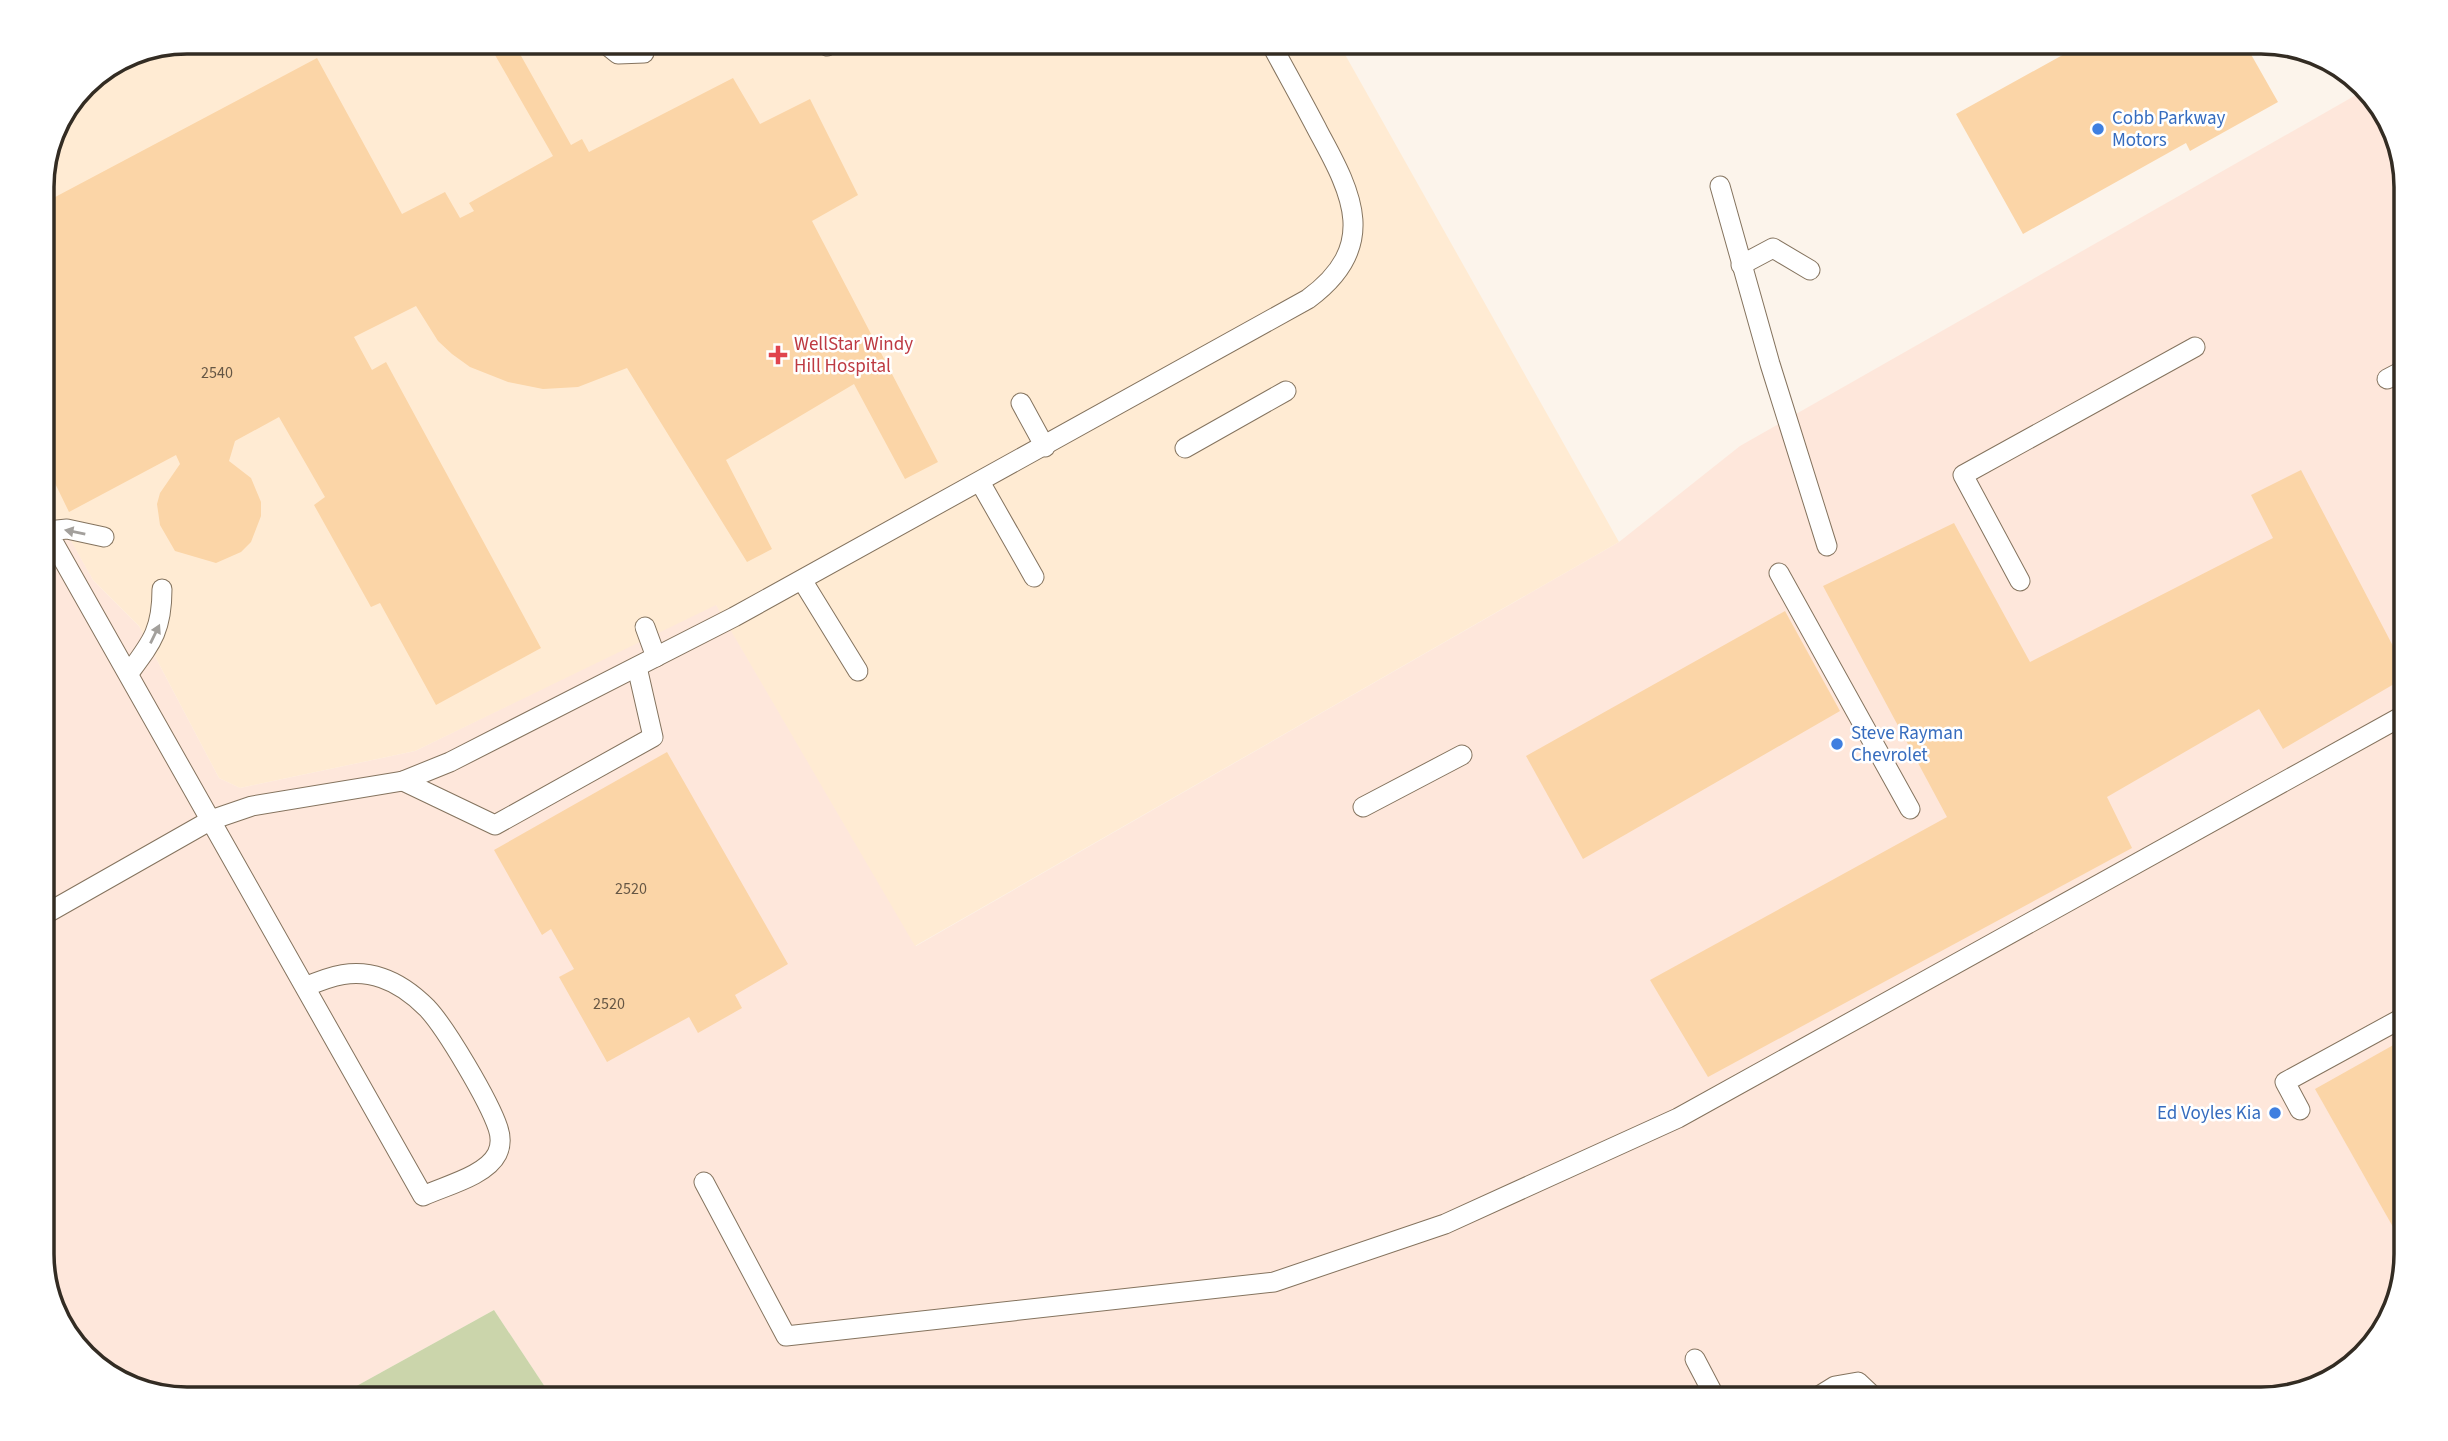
<svg xmlns="http://www.w3.org/2000/svg" width="2448" height="1441" font-family="'Source Sans 3',sans-serif">
  <style>
    .commercial { fill: #fee7db }
    .built { fill: #ffebd3 }
    .green { fill: #cbd5ab }
    .building { fill: #fbd5a7 }
    .lines { fill: none; stroke-linecap: round; stroke-linejoin: round }
    .lane-casing { stroke: #84735e; stroke-width: 21 }
    .lane { stroke: #fff; stroke-width: 19 }
    .oneway { fill: #a3a09c }
    .shop-dot { fill: #3f7fe0; stroke: #fff; stroke-width: 2.5 }
    .health-dot { fill: #e0444e; stroke: #fff; stroke-width: 2.5 }
    .labels { text-anchor: middle; dominant-baseline: central; stroke-width: 5; stroke-linejoin: round; paint-order: stroke }
    .number-label { font-size: 16px; fill: #655644 }
    .shop-label { font-size: 19px; fill: #366cbe; stroke: #fff; text-anchor: start }
    .health-label { font-size: 19px; fill: #be3a42; stroke: #fff; text-anchor: start }
    .rim { fill: none; stroke: #332c23; stroke-width: 3.5 }
  </style>
  <rect width="100%" height="100%" fill="#fcf4eb"/>
  <polygon class="commercial" points="2363,91 2386,114 2406,178 2406,1254 2386,1327 2334,1379 2261,1399 553,1399 494,1310 333,1399 188,1399 114,1379 62,1327 42,1263 42,532 70,538 93,580 139,626 219,778 240,788 415,751 716,604 916,946 1619,542 1740,446"/>
  <polygon class="built" points="188,42 1338,42 1619,542 915,946 716,605 415,751 240,788 219,778 139,626 93,580 70,539 42,532 42,178 53,131 85,84 132,53"/>
  <polygon class="green" points="494,1310 553,1399 333,1399"/>
  <g class="building">
    <polygon points="500,42 524,42 520,54 571,145 582,139 589,152 733,78 760,124 810,99 858,195 812,221 938,462 905,479 854,384 726,460 772,549 747,562 627,368 578,387 543,389 508,382 470,367 452,354 438,341 416,306 354,337 372,370 386,362 541,648 436,705 380,603 371,607 314,505 325,497 279,417 235,441 229,461 251,478 261,502 261,516 251,542 241,552 216,563 175,551 160,525 157,504 160,493 180,464 176,455 69,512 50,473 42,478 42,204 317,58 402,214 445,192 460,218 474,211 469,203 553,156 495,55"/>
    <polygon points="2086,42 2244,42 2278,102 2190,151 2186,143 2023,234 1956,114"/>
    <polygon points="2301,470 2406,671 2406,677 2283,749 2259,709 2107,797 2132,848 1708,1077 1650,980 1947,817 1823,586 1954,523 2030,662 2273,538 2251,495"/>
    <polygon points="1785,611 1840,711 1583,859 1526,756"/>
    <polygon points="667,752 788,964 735,995 742,1008 698,1033 689,1017 607,1062 559,977 574,969 551,929 542,935 494,850"/>
    <polygon points="2397,1043 2406,1058 2406,1250 2315,1089"/>
  </g>
  <g class="lines">
    <g class="lane-casing">
      <g id="lane">
        <polyline points="603,42 618,54 644,53"/>
        <polyline points="825,42 827,46"/>
        <polyline points="1720,186 1770,364 1827,546"/>
        <polyline points="1741,265 1773,248 1810,270"/>
        <polyline points="2387,379 2406,369"/>
        <polyline points="1021,403 1045,447"/>
        <polyline points="1185,448 1286,391"/>
        <polyline points="980,482 1034,577"/>
        <path d="M104,537l-37,-8 -20,2c126,221 250,444 376,665 21,-10 63,-20 74,-42 4,-8 4,-17 1,-26 -9,-27 -52,-100 -71,-120 -13,-13 -27,-24 -45,-30 -28,-10 -51,-2 -77,9"/>
        <polyline points="1779,573 1910,809"/>
        <polyline points="802,580 858,671"/>
        <polyline points="2020,581 1963,475 2195,347"/>
        <polyline points="645,627 656,657"/>
        <path d="M129,673c23,-31 33,-43 33,-84"/>
        <polyline points="403,781 495,825 653,737 637,667"/>
        <polyline points="1363,807 1462,755"/>
        <path d="M42,916l169,-96 41,-14 151,-25 47,-19 284,-145 574,-318c71,-52 45,-104 11,-166 -16,-31 -33,-61 -49,-91"/>
        <polyline points="2300,1110 2285,1082 2406,1016"/>
        <polyline points="704,1182 786,1336 1274,1282 1445,1224 1678,1118 2406,714"/>
        <polyline points="1695,1359 1716,1399"/>
        <polyline points="1814,1399 1835,1386 1858,1382 1876,1399"/>
      </g>
    </g>
    <use href="#lane" class="lane"/>
  </g>
  <defs><path id="oneway-solid" d="M-6-.8H1V-3.2L6.5 0L1 3.2V.8H-6Z" transform="scale(1.75)"/></defs>
  <g class="oneway">
    <use href="#oneway-solid" transform="translate(75 532) rotate(-169)"/>
    <use href="#oneway-solid" transform="translate(155 634) rotate(-64)"/>
  </g>
  <g class="shop-dot">
    <circle cx="2098" cy="129" r="7"/>
    <circle cx="1837" cy="744" r="7"/>
    <circle cx="2275" cy="1113" r="7"/>
  </g>
  <path class="health-dot" d="M774.5 344.5h7v7h7v7h-7v7h-7v-7h-7v-7h7z"/>
  <g class="labels">
    <g class="number-label">
      <text x="217" y="373">2540</text>
      <text x="631" y="889">2520</text>
      <text x="609" y="1004">2520</text>
    </g>
    <g class="shop-label">
      <text x="2112" y="118">Cobb Parkway<tspan x="2112" dy="22">Motors</tspan></text>
      <text x="1851" y="733">Steve Rayman<tspan x="1851" dy="22">Chevrolet</tspan></text>
      <text x="2261" y="1113" text-anchor="end">Ed Voyles Kia</text>
    </g>
    <g class="health-label">
      <text x="794" y="344">WellStar Windy<tspan x="794" dy="22">Hill Hospital</tspan></text>
    </g>
  </g>
  <path d="M0 0H2448V1441H0ZM187 54H2261A133 133 0 0 1 2394 187V1254A133 133 0 0 1 2261 1387H187A133 133 0 0 1 54 1254V187A133 133 0 0 1 187 54Z" fill="#fff" fill-rule="evenodd"/>
  <path class="rim" d="M187 54H2261A133 133 0 0 1 2394 187V1254A133 133 0 0 1 2261 1387H187A133 133 0 0 1 54 1254V187A133 133 0 0 1 187 54Z"/>
</svg>
